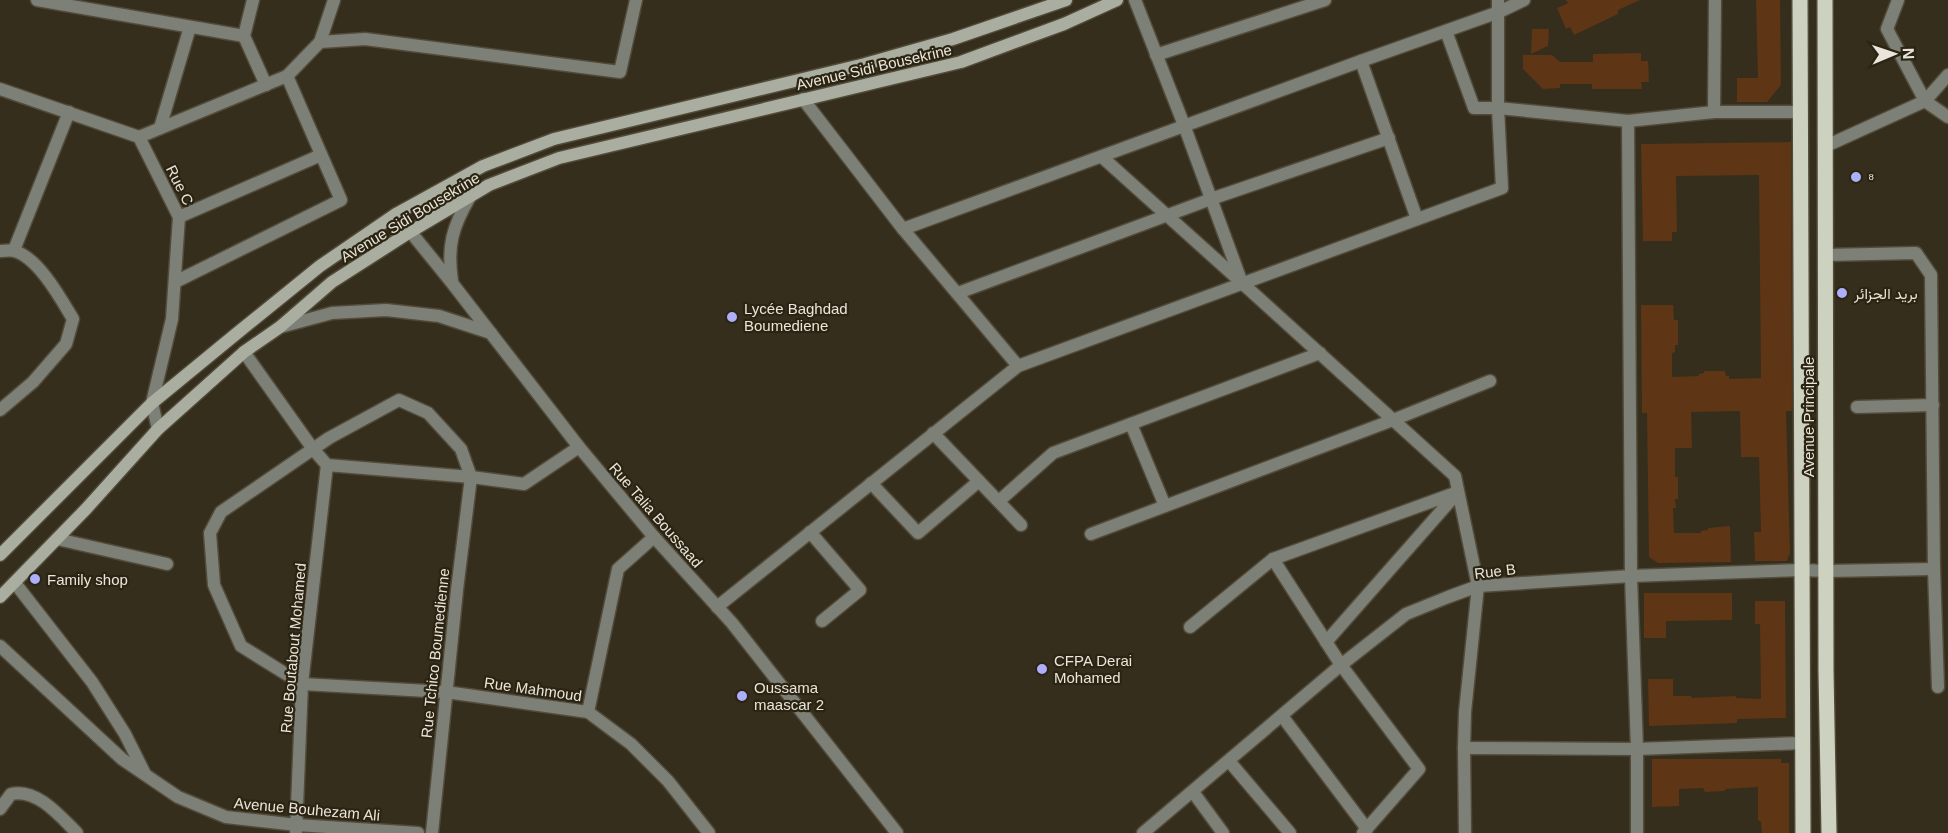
<svg xmlns="http://www.w3.org/2000/svg" width="1948" height="833" font-family="Helvetica,Vazirmatn,sans-serif">
  <style>
    .building { fill: #5e3515 }
    .lines { fill: none; stroke-linecap: round; stroke-linejoin: round }
    .street-casing { stroke: #524b3a; stroke-width: 15 }
    .secondary-casing { stroke: #524b3a; stroke-width: 15 }
    .primary-casing { stroke: #524b3a; stroke-width: 18 }
    .street { stroke: #7d8077; stroke-width: 12 }
    .secondary { stroke: #a9aea0; stroke-width: 12 }
    .primary { stroke: #ccd2bf; stroke-width: 15 }
    .poi-dot { fill: #adaffb; stroke: #2b2412; stroke-width: 2 }
    .labels { text-anchor: middle; dominant-baseline: central; stroke-width: 4.5; stroke-linejoin: round; paint-order: stroke }
    .street-label { font-size: 15px; fill: #e9e5da; stroke: #2b2412 }
    .poi-label { font-size: 15px; fill: #e9e5da; stroke: #2b2412; text-anchor: start }
  </style>
  <rect width="100%" height="100%" fill="#352e1c"/>
  <g class="building">
    <polygon points="1566,0 1640,0 1618,10 1618,14 1574,35 1570,27 1566,29 1557,8 1568,3"/>
    <polygon points="1756,0 1780,0 1781,85 1767,102 1737,102 1737,78 1758,78"/>
    <polygon points="1532,29 1549,29 1548,46 1531,54"/>
    <polygon points="1641,53 1641,61 1648,61 1649,82 1641,82 1642,89 1592,89 1592,84 1560,84 1560,88 1543,89 1523,69 1523,55 1552,55 1560,62 1593,62 1593,54"/>
    <polygon points="1791,142 1792,411 1786,411 1790,553 1787,561 1755,561 1754,532 1761,532 1759,457 1741,457 1740,411 1691,412 1692,448 1675,448 1675,477 1678,477 1678,499 1675,499 1676,508 1673,508 1674,533 1701,533 1701,531 1708,530 1708,528 1730,526 1731,562 1658,563 1649,557 1647,413 1642,413 1641,305 1673,305 1674,320 1678,320 1678,345 1675,345 1675,352 1672,353 1672,377 1699,376 1699,374 1704,373 1704,371 1725,371 1726,376 1729,376 1729,379 1761,378 1759,175 1676,176 1677,232 1672,232 1672,241 1643,241 1641,144"/>
    <polygon points="1644,593 1732,593 1732,620 1666,621 1666,638 1644,638"/>
    <polygon points="1755,601 1785,601 1786,718 1737,719 1737,723 1649,726 1648,679 1673,679 1673,696 1691,696 1692,698 1736,696 1736,698 1761,699 1760,624 1755,624"/>
    <polygon points="1652,759 1781,759 1781,763 1789,763 1789,833 1762,833 1761,822 1758,820 1758,787 1726,789 1724,791 1705,792 1703,788 1679,789 1679,806 1652,807"/>
  </g>
  <g class="lines">
    <g class="street-casing">
      <g id="street">
        <polyline points="37,0 244,36"/>
        <polyline points="253,0 244,36 266,85"/>
        <polyline points="1135,0 1184,125 1242,283 1455,476 1478,586 1465,712 1464,748 1465,833"/>
        <polyline points="1898,0 1887,29 1925,101 1948,75"/>
        <polyline points="1446,31 1474,108 1498,108 1628,121 1714,112 1801,112"/>
        <polyline points="320,42 334,0"/>
        <polyline points="1156,55 1325,0"/>
        <polyline points="1361,61 1417,219"/>
        <polyline points="287,76 320,42 365,39 620,72 636,0"/>
        <polyline points="0,89 139,137 179,217 172,319 152,403 158,429"/>
        <polyline points="803,99 903,229 1018,366"/>
        <polyline points="1714,112 1715,0"/>
        <polyline points="1628,121 1631,576 1637,749 1637,833"/>
        <polyline points="160,128 190,27"/>
        <polyline points="139,137 287,76 341,200 175,282"/>
        <polyline points="1826,146 1925,101 1948,117"/>
        <polyline points="1102,157 1240,281"/>
        <polyline points="396,214 452,283 579,447 654,537 732,623 897,833"/>
        <polyline points="179,217 321,155"/>
        <polyline points="903,229 1361,61 1499,12 1524,0"/>
        <polyline points="14,250 69,112"/>
        <path d="M0,251c4,0 10,-1 14,0 24,6 47,48 59,68l-7,25 -33,38 -33,28"/>
        <polyline points="1826,255 1916,253 1931,275 1934,569 1938,687"/>
        <path d="M452,281c-5,-34 0,-54 18,-84"/>
        <polyline points="958,293 1211,199 1389,138"/>
        <polyline points="280,327 332,313 386,310 439,316 491,333"/>
        <polyline points="244,352 313,449 327,465 471,477 524,484 579,447"/>
        <polyline points="1857,407 1933,405"/>
        <polyline points="1131,424 1165,506"/>
        <polyline points="933,433 1021,525"/>
        <polyline points="871,483 918,533 979,481"/>
        <polyline points="999,501 1053,453 1320,353"/>
        <polyline points="810,532 860,590 822,621"/>
        <polyline points="1091,534 1393,420 1490,381"/>
        <polyline points="57,539 167,564"/>
        <polyline points="1273,559 1341,665 1419,769 1363,833"/>
        <polyline points="15,583 92,682 125,734 144,772"/>
        <polyline points="717,607 1018,366 1502,188 1498,108 1498,0"/>
        <polyline points="1190,627 1273,559 1458,492 1326,642"/>
        <polyline points="0,646 122,759 178,797 226,817 297,825 418,833"/>
        <polyline points="588,712 618,569 654,537"/>
        <polyline points="1282,716 1367,829"/>
        <polyline points="1464,748 1637,749 1802,743"/>
        <polyline points="1229,761 1290,833"/>
        <polyline points="1193,792 1223,833"/>
        <path d="M0,809l11,-15c26,-6 49,22 66,39"/>
        <polyline points="296,831 302,684 327,465"/>
        <polyline points="432,833 457,590 471,477 461,449 428,413 399,400 329,438 221,512 210,533 214,585 241,646 302,684 446,692 588,712 631,744 668,781 709,833"/>
        <polyline points="1143,833 1341,665 1406,614 1448,597 1478,586 1631,576 1802,570 1827,571 1934,569"/>
      </g>
    </g>
    <g class="secondary-casing">
      <g id="secondary">
        <polyline points="0,555 152,403 236,334 320,266 396,214 483,166 554,139 865,64 953,39 1066,0"/>
        <polyline points="0,597 86,509 158,429 244,352 280,327 332,282 410,232 489,185 559,158 961,62 1064,24 1117,0"/>
      </g>
    </g>
    <g class="primary-casing">
      <g id="primary">
        <polyline points="1800,0 1803,833"/>
        <polyline points="1825,0 1826,672 1829,833"/>
      </g>
    </g>
    <use href="#street" class="street"/>
    <use href="#secondary" class="secondary"/>
    <use href="#primary" class="primary"/>
  </g>
  <g class="poi-dot">
    <circle cx="1856" cy="177" r="6"/>
    <circle cx="1842" cy="293" r="6"/>
    <circle cx="732" cy="317" r="6"/>
    <circle cx="35" cy="579" r="6"/>
    <circle cx="1042" cy="669" r="6"/>
    <circle cx="742" cy="696" r="6"/>
  </g>
  <g class="labels">
    <g class="street-label">
      <text transform="translate(874 67) rotate(-13)">Avenue Sidi Bousekrine</text>
      <text transform="translate(180 185) rotate(63)">Rue C</text>
      <text transform="translate(410 217) rotate(-31)">Avenue Sidi Bousekrine</text>
      <text transform="translate(1808 417) rotate(-90)">Avenue Principale</text>
      <text transform="translate(656 515) rotate(49)">Rue Talia Boussaad</text>
      <text transform="translate(1495 571) rotate(-7)">Rue B</text>
      <text transform="translate(293 648) rotate(-85)">Rue Boutabout Mohamed</text>
      <text transform="translate(435 653) rotate(-84)">Rue Tchico Boumedienne</text>
      <text transform="translate(533 689) rotate(8)">Rue Mahmoud</text>
      <text transform="translate(307 809) rotate(5)">Avenue Bouhezam Ali</text>
    </g>
    <g class="poi-label">
      <text x="1868" y="177">⁸</text>
      <text x="1854" y="293">بريد الجزائر</text>
      <text x="744" y="308">Lycée Baghdad<tspan x="744" dy="17">Boumediene</tspan></text>
      <text x="47" y="579">Family shop</text>
      <text x="1054" y="660">CFPA Derai<tspan x="1054" dy="17">Mohamed</tspan></text>
      <text x="754" y="687">Oussama<tspan x="754" dy="17">maascar 2</tspan></text>
    </g>
  </g>
  <g transform="translate(1894 54) rotate(88)" stroke="#2b2412" stroke-width="4.5" paint-order="stroke">
  <path d="M0-4.5L10 22L0 15L-10 22Z" fill="#e9e5da"/>
  <text y="-9" font-size="16" font-weight="bold" text-anchor="middle" fill="#e9e5da">N</text>
  </g>
</svg>
